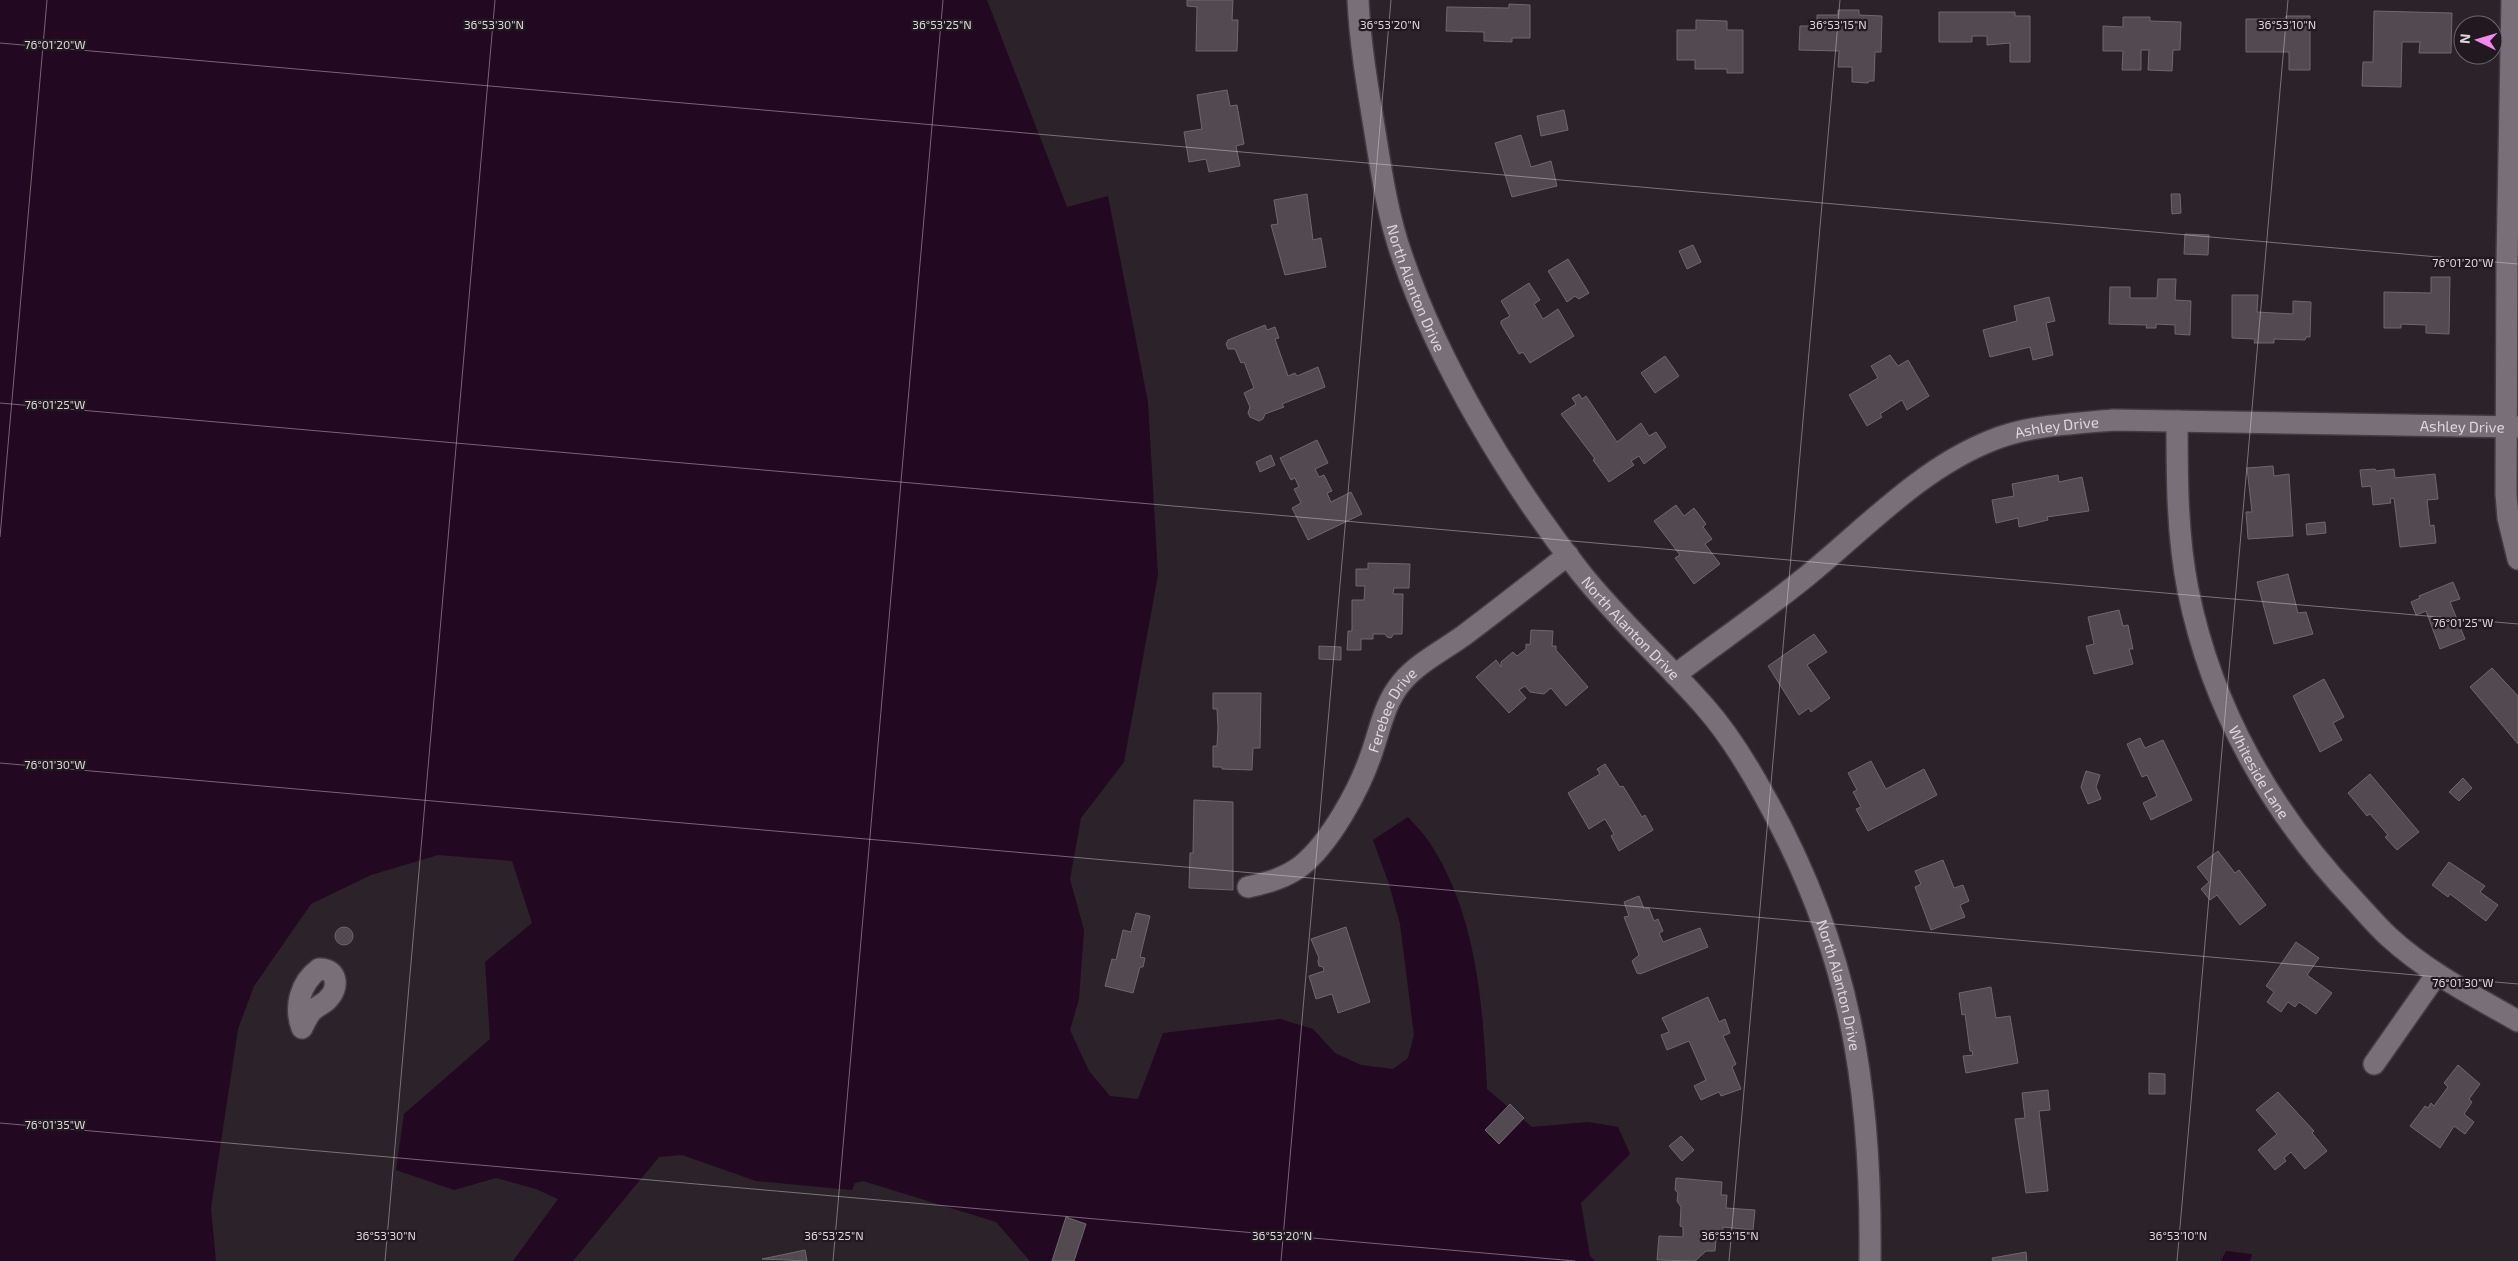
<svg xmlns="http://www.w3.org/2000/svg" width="2518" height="1261" font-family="'Exo 2',sans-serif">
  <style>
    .water { fill: #220820 }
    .building { fill: #534951; stroke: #70666e }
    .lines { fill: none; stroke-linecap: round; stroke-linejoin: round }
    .minor-casing { stroke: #433d43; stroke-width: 24 }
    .minor { stroke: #796f78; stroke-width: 21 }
    .ticks { fill: none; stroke: #ddd7dc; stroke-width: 1; stroke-opacity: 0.45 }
    .labels { text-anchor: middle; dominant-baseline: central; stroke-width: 4.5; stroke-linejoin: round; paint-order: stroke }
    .street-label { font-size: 15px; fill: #ddd7dc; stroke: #211920 }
    .ticks-label { font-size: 12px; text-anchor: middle; fill: #ddd7dc; stroke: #211920; stroke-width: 4.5; stroke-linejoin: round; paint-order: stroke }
  </style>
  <rect width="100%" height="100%" fill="#2b222a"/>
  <g class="water">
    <path d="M0,0h987l80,207 41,-11 40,206 10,173 -34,187 -43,56 -11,61 14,51 -5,69 -9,31 19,41 21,25 28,3 25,-66 117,-14 33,10 22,24 26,12 32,4 15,-11 6,-23 -14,-111 -11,-40 -16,-44 35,-23c7,8 16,17 22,26 47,73 53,162 57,246l45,38 56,-5 30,5 12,27 -49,49 9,53 5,5h-565l-34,-39 -133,-41 -8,2 -3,7 -96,-9 -74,-26 -23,2 -86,104h-60l45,-62 -22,-10 -40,-11 -42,12 -58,-20 8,-56 86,-75 -5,-77 47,-39 -20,-62 -74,-6 -67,20 -60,29 -57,82 -16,43 -27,179 5,53h-216z"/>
    <polygon points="2226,1251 2252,1254 2250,1261 2221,1261"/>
  </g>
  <g class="building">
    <polygon points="1187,0 1233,0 1232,20 1238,20 1237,51 1196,51 1197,7 1187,6"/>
    <polygon points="1509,4 1530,5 1530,38 1512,38 1512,42 1484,41 1484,32 1446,31 1447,7 1509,8"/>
    <polygon points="1838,10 1859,10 1859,15 1882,16 1881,52 1875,52 1874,81 1869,81 1868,83 1852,82 1852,67 1838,67 1839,51 1799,50 1800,26 1817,26 1817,15 1838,15"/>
    <polygon points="2374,11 2452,13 2451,53 2419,53 2420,42 2402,42 2401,87 2362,86 2363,62 2373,62"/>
    <polygon points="1939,12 2015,12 2015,16 2030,16 2030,62 2010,62 2010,43 1987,45 1987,36 1972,36 1972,42 1939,42"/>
    <polygon points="2286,16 2310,16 2310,70 2289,70 2289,52 2246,52 2246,19 2286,19"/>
    <polygon points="2123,17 2150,17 2150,21 2181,22 2180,50 2173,50 2172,71 2148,70 2149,50 2141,50 2141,70 2122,70 2123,51 2103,51 2103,26 2123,27"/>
    <polygon points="1696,20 1727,21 1727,30 1743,30 1743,73 1727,73 1727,69 1695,69 1695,60 1677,60 1677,30 1696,30"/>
    <polygon points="1227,90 1230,106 1237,105 1244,144 1236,146 1240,166 1209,172 1206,159 1189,162 1184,132 1202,129 1197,95"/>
    <polygon points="1564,110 1568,130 1541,136 1537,116"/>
    <polygon points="1521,135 1531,167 1551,161 1557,186 1512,197 1495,143"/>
    <polygon points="1307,194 1313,240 1321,238 1326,267 1285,275 1271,225 1278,224 1274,200"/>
    <polygon points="2171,194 2180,194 2181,213 2172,214"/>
    <polygon points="2185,234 2209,235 2208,255 2184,254"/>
    <polygon points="1693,245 1701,262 1687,269 1679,251"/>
    <polygon points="1568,259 1589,293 1579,299 1575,296 1567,302 1548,271"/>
    <polygon points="2431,277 2450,277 2449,334 2426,333 2426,325 2401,324 2401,328 2384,328 2384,292 2431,293"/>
    <polygon points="2158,279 2176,279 2175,300 2191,301 2190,335 2175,334 2175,325 2156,324 2156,328 2146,328 2147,325 2109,324 2110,287 2130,287 2130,298 2157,298"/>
    <polygon points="1529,283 1540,300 1534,304 1543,319 1558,309 1574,336 1530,363 1523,352 1519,354 1501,324 1501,321 1510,316 1501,301"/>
    <polygon points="2232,295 2258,295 2257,312 2293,314 2293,301 2311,302 2310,337 2306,337 2305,340 2274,339 2274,343 2254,343 2255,339 2232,338"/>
    <polygon points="2049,297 2055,321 2046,323 2053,355 2033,360 2030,347 1990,357 1983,330 2017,321 2014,306"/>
    <polygon points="1265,325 1267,330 1275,327 1279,338 1275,339 1288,376 1295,373 1297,376 1318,367 1325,387 1282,404 1284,407 1265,414 1263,419 1259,421 1250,417 1248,413 1250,407 1244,393 1254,388 1244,362 1241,363 1235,349 1228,349 1226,344 1228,340"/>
    <polygon points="1890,355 1898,366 1908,360 1929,396 1907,410 1902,400 1880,414 1882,417 1867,426 1849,395 1878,378 1871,366"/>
    <polygon points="1665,356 1679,376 1655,393 1641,373"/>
    <polygon points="1579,394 1582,399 1586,396 1617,442 1641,423 1649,436 1656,432 1666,447 1644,464 1639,456 1631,461 1634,465 1609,482 1593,460 1595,459 1561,414 1576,404 1572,398"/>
    <polygon points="1317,440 1328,463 1315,469 1319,477 1324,475 1332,491 1327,493 1331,502 1351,492 1362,514 1308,540 1292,508 1301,503 1294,489 1299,487 1295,478 1291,480 1280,458"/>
    <polygon points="1271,455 1275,465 1260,472 1256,462"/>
    <polygon points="2273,466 2274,476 2289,474 2293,536 2248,539 2246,512 2252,512 2247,468"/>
    <polygon points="2375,469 2376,471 2394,469 2395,478 2435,474 2438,499 2427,500 2430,526 2434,525 2436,543 2400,547 2394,498 2390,499 2391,503 2373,505 2371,486 2362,487 2360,470"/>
    <polygon points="2058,475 2059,482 2082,477 2089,511 2047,517 2048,520 2019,527 2018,518 1996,523 1992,500 2014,496 2012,484"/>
    <polygon points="1676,505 1684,516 1694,508 1706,524 1703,527 1712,539 1705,544 1720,564 1694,584 1675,558 1680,555 1654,521"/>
    <polygon points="2325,522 2326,533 2307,535 2306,524"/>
    <polygon points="1368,563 1410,564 1409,588 1394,588 1393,594 1403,594 1402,634 1394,634 1391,638 1387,637 1385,634 1373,634 1373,639 1361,639 1361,650 1347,650 1348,631 1352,631 1352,600 1364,600 1365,586 1356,586 1356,569 1368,569"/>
    <polygon points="2288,574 2298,613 2306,612 2313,634 2274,644 2257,582"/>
    <polygon points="2453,582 2460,599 2450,602 2465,639 2440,649 2426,611 2416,615 2411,602 2420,598 2419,596"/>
    <polygon points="2119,610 2123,626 2128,625 2133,649 2129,649 2133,664 2094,674 2086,646 2094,644 2088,617"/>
    <polygon points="1531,630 1553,631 1552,646 1556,646 1556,650 1588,687 1566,706 1551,688 1544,694 1530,692 1525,686 1519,690 1526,698 1509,713 1476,677 1496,660 1501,667 1501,662 1513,652 1517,656 1526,649 1526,644 1530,645"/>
    <polygon points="1814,634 1827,652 1807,665 1830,698 1811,712 1809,708 1799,715 1768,666"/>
    <polygon points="1319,646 1341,647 1341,660 1319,659"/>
    <polygon points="2492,668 2518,696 2518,744 2470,687"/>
    <polygon points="2324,679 2344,717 2333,723 2342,740 2320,752 2293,696"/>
    <polygon points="1213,693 1261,693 1260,748 1253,748 1252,770 1222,769 1222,767 1213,767 1213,746 1217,746 1218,728 1217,709 1213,709"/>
    <polygon points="2140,738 2145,748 2163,740 2192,800 2151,820 2143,803 2157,796 2147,775 2142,777 2127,744"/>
    <polygon points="1871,761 1886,789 1924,769 1937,795 1868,831 1856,809 1861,807 1853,792 1857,790 1848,773"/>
    <polygon points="1605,764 1620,787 1623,786 1642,817 1645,815 1653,830 1619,851 1611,836 1614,834 1605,819 1589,829 1568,793 1600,774 1597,769"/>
    <polygon points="2086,771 2100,775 2096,787 2101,799 2088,804 2081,787"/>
    <polygon points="2370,774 2419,832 2397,850 2385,837 2388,835 2370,814 2367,816 2348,793"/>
    <polygon points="2463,778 2472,788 2459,801 2449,792"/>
    <polygon points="1194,800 1233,802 1233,890 1189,888 1190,853 1193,853"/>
    <polygon points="2218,851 2235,873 2239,870 2266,905 2240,925 2217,895 2210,900 2201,889 2209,882 2197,867"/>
    <polygon points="1943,860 1954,888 1963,885 1969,901 1960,905 1965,917 1931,930 1915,887 1921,884 1915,871"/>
    <polygon points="2449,862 2485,886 2480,892 2498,905 2486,921 2450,894 2448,897 2432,885"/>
    <polygon points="1639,896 1644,909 1649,908 1654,921 1658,919 1663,931 1659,933 1663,942 1700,928 1708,947 1640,974 1637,973 1632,961 1639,955 1624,917 1629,916 1624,902"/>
    <polygon points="1136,913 1150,916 1140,957 1145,958 1143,967 1140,967 1133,993 1105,986 1112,959 1116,960 1123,930 1131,932"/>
    <circle cx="344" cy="936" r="9"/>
    <polygon points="1346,927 1370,1002 1338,1013 1332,994 1316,999 1309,976 1324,971 1323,967 1319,966 1318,961 1319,958 1311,939"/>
    <polygon points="2296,942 2319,958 2307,975 2332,993 2316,1014 2299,1002 2295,1007 2288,1002 2281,1012 2267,1002 2274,992 2266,986"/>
    <polygon points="1991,987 1996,1018 2010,1016 2018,1063 1966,1073 1963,1056 1973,1055 1972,1051 1970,1051 1965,1014 1962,1015 1959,993"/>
    <polygon points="1708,997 1719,1022 1725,1019 1730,1033 1723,1036 1736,1064 1732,1067 1741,1089 1721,1096 1719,1092 1701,1100 1694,1086 1706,1080 1689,1041 1667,1050 1661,1035 1669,1032 1662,1018"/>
    <polygon points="2458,1065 2480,1084 2469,1099 2472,1102 2464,1114 2474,1122 2465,1134 2454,1126 2440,1148 2410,1126 2425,1106 2428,1108 2431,1103 2434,1106 2448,1087 2444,1083"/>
    <polygon points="2149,1073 2165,1074 2165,1094 2149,1094"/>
    <polygon points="2048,1090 2050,1110 2039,1111 2048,1191 2026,1193 2015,1119 2025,1118 2022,1093"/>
    <polygon points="2278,1092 2314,1131 2312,1133 2327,1151 2305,1169 2291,1152 2284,1158 2286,1161 2275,1170 2258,1150 2277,1134 2256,1110"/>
    <polygon points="1510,1104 1524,1118 1499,1144 1485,1130"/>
    <polygon points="1681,1136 1694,1150 1682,1161 1669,1146"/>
    <polygon points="1676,1178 1722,1182 1721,1195 1727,1195 1726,1208 1755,1210 1753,1230 1723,1227 1722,1239 1716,1239 1715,1251 1706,1251 1695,1261 1657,1260 1659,1236 1683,1237 1683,1227 1680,1226 1681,1207 1677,1201 1678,1193 1675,1190"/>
    <polygon points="1066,1217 1086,1224 1074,1261 1052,1261"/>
    <polygon points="805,1250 807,1261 762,1259"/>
    <polygon points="2026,1252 2027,1261 1993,1261 1992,1258"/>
  </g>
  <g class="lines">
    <g class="minor-casing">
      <g id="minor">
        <path id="s1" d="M1358,0c2,42 9,84 16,126 7,43 13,88 28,130 37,109 108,227 179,317 38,48 84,88 124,134 23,26 42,57 59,88 86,153 108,292 106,466"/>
        <polyline points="2512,0 2507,263 2506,494 2508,518 2518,559"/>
        <path id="s2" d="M2177,421c0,56 0,114 11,169 24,119 84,224 167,311 11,12 22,25 34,36 38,35 85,59 129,84"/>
        <path id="s3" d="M1675,675c42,-32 86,-62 127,-95 60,-48 116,-110 188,-139 38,-16 82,-17 123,-21l405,7"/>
        <path id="s4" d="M1248,887c19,-4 37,-9 53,-21 29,-23 58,-76 70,-111 9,-25 13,-52 31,-73 16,-19 40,-31 61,-46 35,-26 70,-54 105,-81"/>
        <path d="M319,969c18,-1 21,18 9,30 -4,5 -11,7 -16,12 -4,4 -7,11 -10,17 -8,-21 -2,-45 17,-59z"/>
        <polyline points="2374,1064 2437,974"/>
      </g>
    </g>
    <use href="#minor" class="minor"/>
  </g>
  <path class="ticks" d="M0,43l2518,221M0,403l2518,221M0,537l47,-537M0,763l2518,221M0,1123l1575,138M385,1261l110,-1261M833,1261l110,-1261M1281,1261l110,-1261M1729,1261l111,-1261M2177,1261l111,-1261"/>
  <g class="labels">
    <g class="street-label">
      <text stroke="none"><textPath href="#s1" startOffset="295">North Alanton Drive</textPath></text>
      <text stroke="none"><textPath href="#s3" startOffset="868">Ashley Drive</textPath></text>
      <text stroke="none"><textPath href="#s3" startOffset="462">Ashley Drive</textPath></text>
      <text stroke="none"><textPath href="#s1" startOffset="700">North Alanton Drive</textPath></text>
      <text stroke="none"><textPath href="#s4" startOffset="240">Ferebee Drive</textPath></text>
      <text stroke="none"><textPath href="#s2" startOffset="366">Whiteside Lane</textPath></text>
      <text stroke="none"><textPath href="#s1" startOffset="1120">North Alanton Drive</textPath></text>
    </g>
  </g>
  <g class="ticks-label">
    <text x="494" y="29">36°53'30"N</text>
    <text x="942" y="29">36°53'25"N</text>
    <text x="1390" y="29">36°53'20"N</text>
    <text x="1838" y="29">36°53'15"N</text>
    <text x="2287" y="29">36°53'10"N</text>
    <text x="55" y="49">76°01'20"W</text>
    <text x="2463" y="267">76°01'20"W</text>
    <text x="55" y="409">76°01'25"W</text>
    <text x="2463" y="627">76°01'25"W</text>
    <text x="55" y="769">76°01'30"W</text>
    <text x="2463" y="987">76°01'30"W</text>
    <text x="55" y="1129">76°01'35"W</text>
    <text x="386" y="1240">36°53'30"N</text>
    <text x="834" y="1240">36°53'25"N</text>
    <text x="1282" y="1240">36°53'20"N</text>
    <text x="1730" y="1240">36°53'15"N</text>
    <text x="2178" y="1240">36°53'10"N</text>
  </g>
  <g transform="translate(2478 40) rotate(275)"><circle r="24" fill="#211920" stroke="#6c656b"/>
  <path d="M0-4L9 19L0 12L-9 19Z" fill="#f688ed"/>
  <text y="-8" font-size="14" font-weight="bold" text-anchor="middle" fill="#ddd7dc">N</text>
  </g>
</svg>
